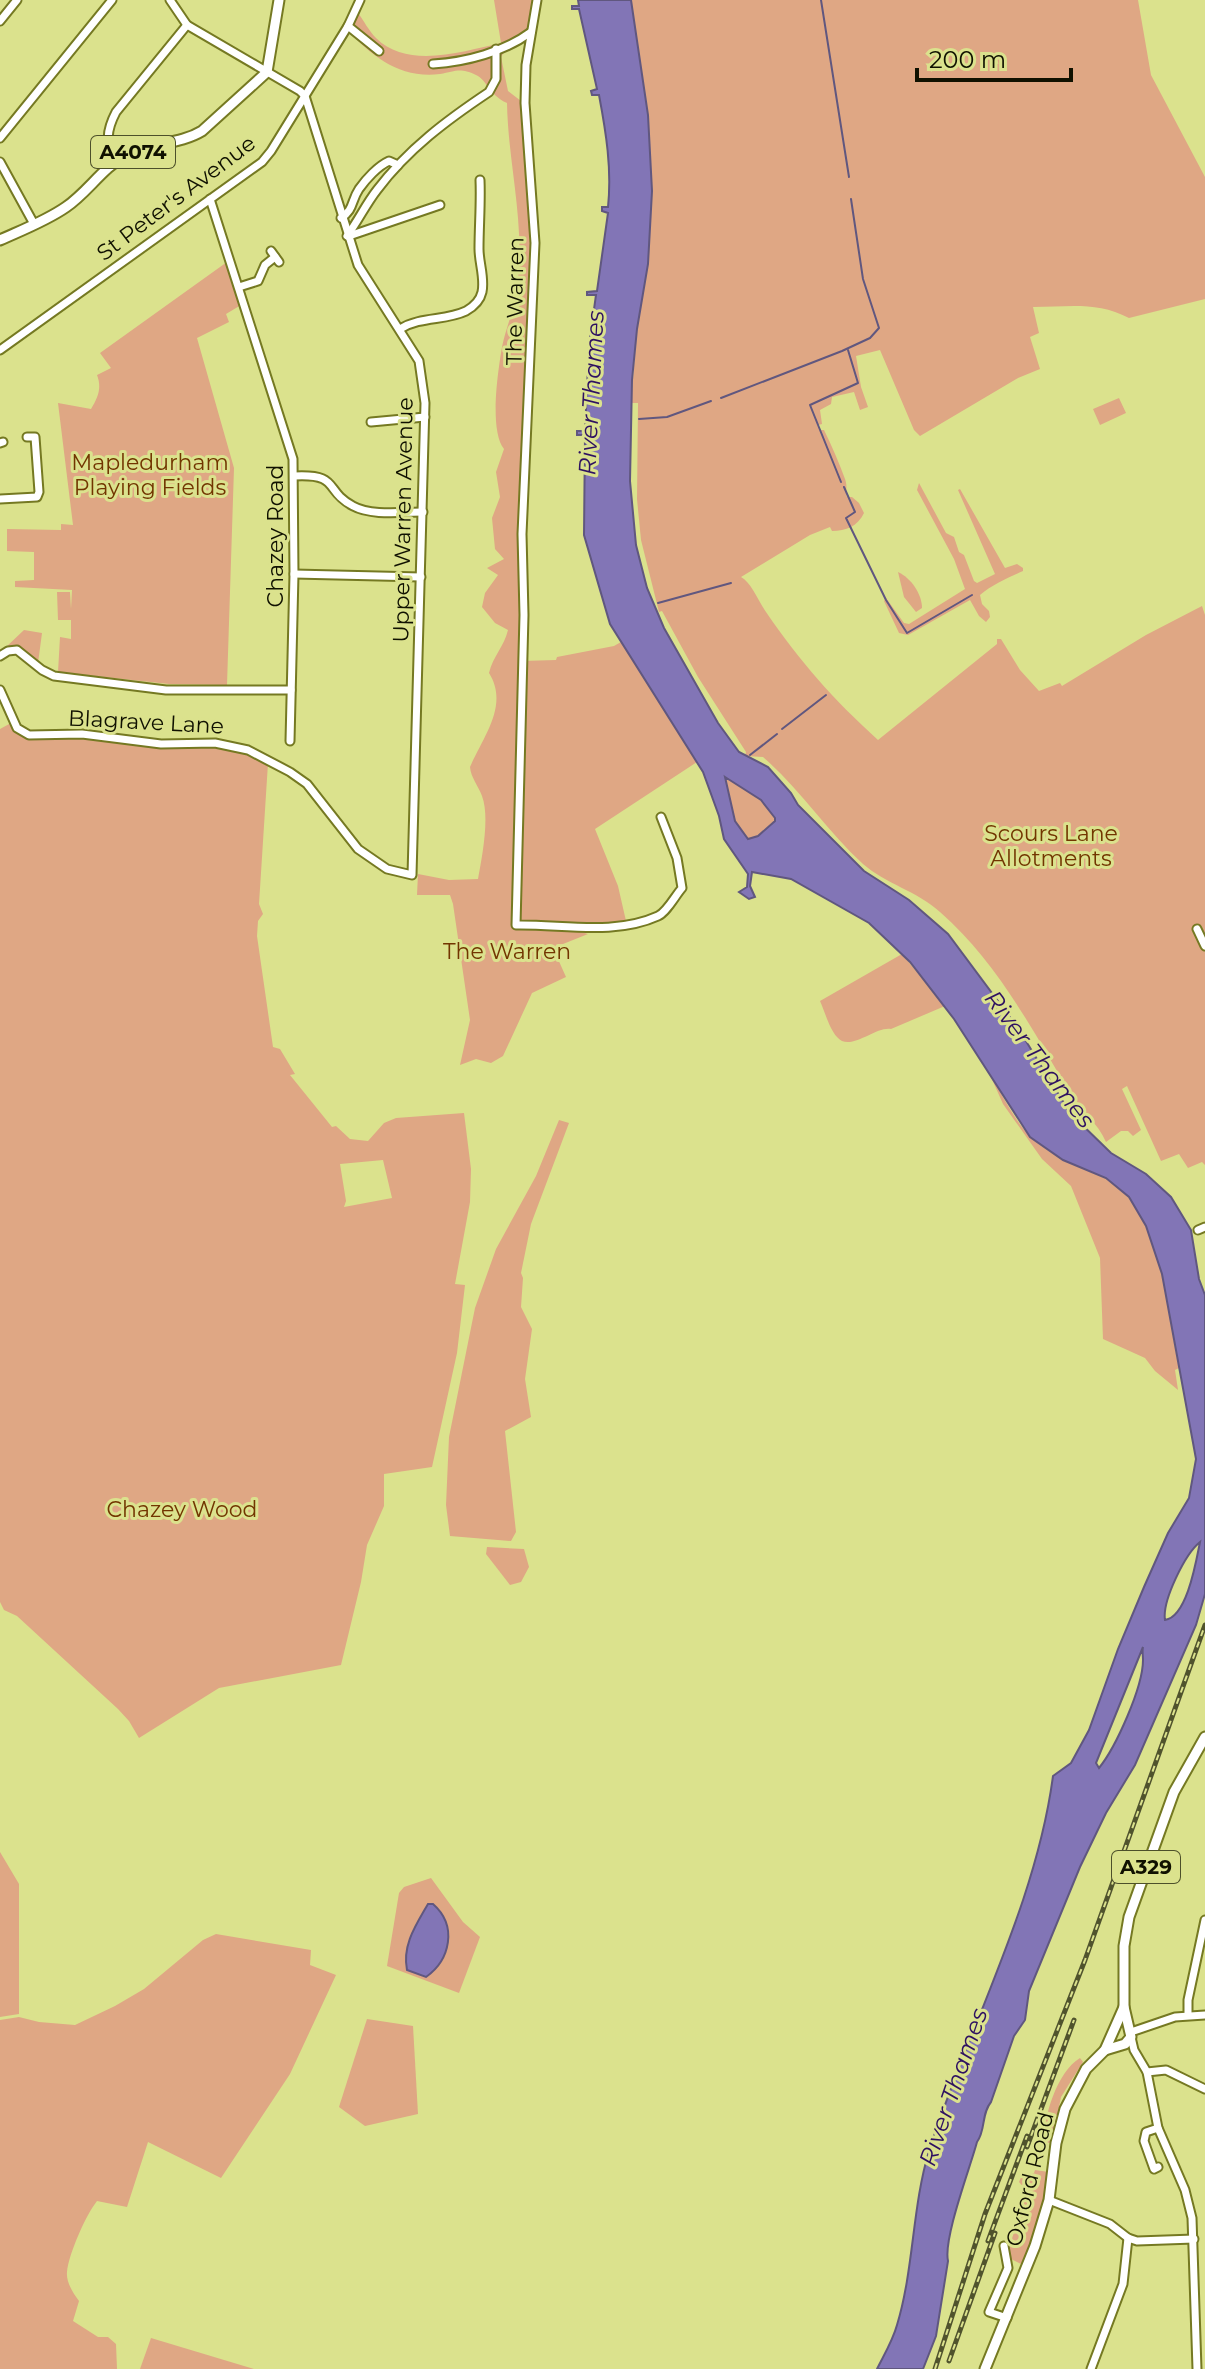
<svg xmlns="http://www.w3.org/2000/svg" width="1205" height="2369" font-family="Montserrat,sans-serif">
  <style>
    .green { fill: #dfa784; fill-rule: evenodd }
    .water { fill: #8275b6; stroke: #60577f; stroke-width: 2; fill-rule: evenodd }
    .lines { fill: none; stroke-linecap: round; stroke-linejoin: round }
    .stream { stroke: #60577f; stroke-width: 2 }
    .minor-casing { stroke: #757922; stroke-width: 11 }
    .major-casing { stroke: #757922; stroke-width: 13 }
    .minor { stroke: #fff; stroke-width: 7 }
    .major { stroke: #fff; stroke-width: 9 }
    .rail-casing { stroke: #50532d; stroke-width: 5 }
    .rail { stroke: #dbe28d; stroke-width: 2; stroke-dasharray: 6; stroke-linecap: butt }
    .labels { text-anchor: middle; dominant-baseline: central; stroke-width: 6; stroke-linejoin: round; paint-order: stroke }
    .shield { fill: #dbe28d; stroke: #4d502a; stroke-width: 2 }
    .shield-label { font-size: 20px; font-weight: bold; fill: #101100 }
    .street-label { font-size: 22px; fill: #101100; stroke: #dbe28d }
    .park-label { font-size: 22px; fill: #723500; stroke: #dbe28d }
    .water-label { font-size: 24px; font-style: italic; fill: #2e1161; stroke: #dbe28d }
  </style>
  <rect width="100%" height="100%" fill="#dbe28d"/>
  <g class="green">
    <path d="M494,0h41l-7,30 -17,11 -10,16 7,34 13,10 11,142 -11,418 35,-1 1,-3 57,-11 7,-4 76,120 -102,67 23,57 8,35 -38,8 -33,-4 33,9 -35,14 13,29 -34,16 -29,63 -12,7 -15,-4 -16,6 10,-45 -17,-116 -3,-9h-33l1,-21 31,6 29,-1c4,-22 12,-62 4,-83 -4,-11 -11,-18 -12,-29 14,-32 39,-62 19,-94 4,-17 15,-26 19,-43l-13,-7 -13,-16 3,-14 13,-18 -11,-7 17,-9 -9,-10 -3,-31 8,-21 -4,-25 8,-23c-15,-19 -6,-78 -2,-102 4,-20 13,-39 15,-60 9,-61 -9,-123 -10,-184 -18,-8 -20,-23 -31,-28 -17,-8 -21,-3 -36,-1 -39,5 -68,-17 -92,-44l10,-17c6,8 11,18 18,25 32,32 88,13 125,5z"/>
    <path d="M631,0h507l13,75 54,102v122l-76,19c-32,-17 -61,-11 -96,-11l6,26 -9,4 10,32 -22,9 -98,58 -6,-6 -34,-80 -24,6 5,31 7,20 -8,3 -6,-18 -22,5 -1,7 -11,6 2,14 -4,1 2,5h4c8,16 15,33 21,49 3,8 0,11 2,18h5l7,6 5,10c-6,13 -18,18 -32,18l-2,-4 -20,8 -69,42c10,5 18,25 25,35 35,51 67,87 112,128l119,-96v-5h4l19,31 19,21 21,-8 2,3 84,-51 56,-29 3,9v550l-3,-3 -14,6 -9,-14 -18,7 -34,-75 -5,3 19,41 -8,6 -5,-5h-7l-15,11c-8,-19 -25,-31 -36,-49 -38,-64 -73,-131 -130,-181 -23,-21 -54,-28 -77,-48 -36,-33 -63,-75 -100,-107l-18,-1 1,-4 -48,-75 -36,-66 -3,1 -18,-72 -4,-41 1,-93v-3h-7l6,-74 11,-65 4,-73 -4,-76z"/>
    <path d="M227,262l14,43 -15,9 3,8 -32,16 37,130 -7,217 -58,-1 -111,-12 2,-35 11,2v-19h-13l-1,-28h13l1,17 1,-19 -57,-3v-6l19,-1v-28l-27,-1v-22l54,1v-6l12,1 -15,-122 33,6c7,-12 11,-21 6,-34l14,-7 -11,-15z"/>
    <polygon points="1119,398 1126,413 1100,425 1093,409"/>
    <path d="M919,483l27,50 8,4 5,15 5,3 10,26 3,2 18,-9 -37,-84 2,-1 45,79 12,-4 6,4v3c-15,7 -30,13 -43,24l2,9 7,7 1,6 -4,5 -7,-6 -9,-16 -62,35 -9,-2 -15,-32 2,-3 18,25 5,1 56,-35 -11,-30 -37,-69z"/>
    <path d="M898,572c13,6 24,22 24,36l-6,4 -12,-15z"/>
    <polygon points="24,630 42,633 38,663 20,650 4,649"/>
    <path d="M11,723l10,12 9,3 34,-3 179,15 25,13 -9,141 4,10 -5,7 -1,15 16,111 7,2 15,25 -5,1 42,52 4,-1 14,13 18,2 16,-18 12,-5 68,-5 7,56 -1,33 -15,82 10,1 -8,68 -25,114 -48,7v32l-17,39 -6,37 -20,83 -122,23 -80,50 -10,-17 -11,-12 -101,-93 -13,-6 -4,-8v-873zM383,1160l9,38 -48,9 2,-6 -6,-37z"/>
    <polygon points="727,777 761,800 775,818 775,821 758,836 748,839 735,821 724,778"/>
    <path d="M902,954l43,52 -54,23c-16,-3 -41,24 -54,8 -8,-9 -12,-25 -17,-36z"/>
    <path d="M991,1077c11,17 26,48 41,61 28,25 75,30 98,61 35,46 37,114 49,169l-4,2 3,20 -23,-19 -10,-13 -42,-19 -3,-81 -29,-72 -29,-27 -39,-55z"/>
    <polygon points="559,1120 569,1123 531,1224 521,1273 523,1278 521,1307 532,1329 525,1379 531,1417 505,1431 516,1532 511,1541 450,1536 446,1505 449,1437 475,1308 496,1249 536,1176"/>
    <polygon points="487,1547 524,1549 529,1567 521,1582 510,1585 486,1554"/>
    <polygon points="0,1852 19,1884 19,2014 0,2017"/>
    <polygon points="431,1878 463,1922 480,1937 459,1993 387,1966 399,1893 404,1887"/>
    <path d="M216,1934l95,16 -1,15 26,10 -46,99 -69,104 -73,-36 -21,65 -30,-6c-11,14 -28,52 -30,71 -1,10 6,21 12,29l-6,20 25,16h10l8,7 1,25h-117v-349l19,-3 20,5 36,3 40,-19 29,-17 59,-49z"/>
    <polygon points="367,2019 413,2026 418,2114 365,2126 339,2107"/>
    <path d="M1080,2058l3,4 -22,35 -9,45 -8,2c-1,-27 13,-72 36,-86z"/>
    <polygon points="1035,2170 1049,2172 1046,2204 1023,2265 1009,2258 1009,2248 1027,2191 1019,2182 1022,2175 1034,2173"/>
    <polygon points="151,2338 254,2369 140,2369"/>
  </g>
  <g class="water">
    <path d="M578,0h53l17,115 4,76 -4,73 -11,65 -5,51 -2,101 6,64 11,43 17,40 54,95 21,29 29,15 23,26 7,12 66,66 45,29 39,34 70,94 52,85 41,40 35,21 25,23 20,33 8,49 6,16v299l-9,31 -61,140 -29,48 -26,54 -51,124 -4,29 -11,16 -23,66c-10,12 -5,28 -14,40 -7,26 -34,97 -29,119l-12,75 -13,33h-46c7,-14 16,-29 20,-44 17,-56 15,-118 32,-174 39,-123 107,-246 124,-375l18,-13 18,-33 29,-81 26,-62 24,-54 21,-35 7,-39 -34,-185 -16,-48 -17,-29 -23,-19 -43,-18 -33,-23 -76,-118 -44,-57 -41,-39 -78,-44 -39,-7 -2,14 5,11 -6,2 -10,-7 8,-5 1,-13 -24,-35 -5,-23 -16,-44 -93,-148 -26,-89 1,-100h-8v-4h8l4,-86 7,-50h-9v-3l10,-1 11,-78 -6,-2v-4h6c4,-38 -2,-75 -9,-112h-7l-1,-4 6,-2 -18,-80h-7v-3h7zM725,777l36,23 14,18v3l-17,15 -10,3 -13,-18zM1200,1542c-4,20 -13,75 -35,78 -3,-19 20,-66 35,-78zM1143,1647c-1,4 0,8 0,13 0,27 -27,87 -44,108l-3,-5z"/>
    <path d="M428,1904h5c25,22 17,56 -7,73l-19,-7c-5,-25 9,-45 21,-66z"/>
  </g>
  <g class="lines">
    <g class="stream">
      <polyline points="821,0 849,177"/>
      <polyline points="721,398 842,351 870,338 879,328 863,279 851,199"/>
      <polyline points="639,419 667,417 711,401"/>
      <polyline points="841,482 810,405 858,383 848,350"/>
      <polyline points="844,487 855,512 846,518 886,600 907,633 972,595"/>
      <polyline points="658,603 731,583"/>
      <polyline points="782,729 826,695"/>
      <polyline points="750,755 777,734"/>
    </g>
    <g class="minor-casing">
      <g id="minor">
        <path d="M537,0l-11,65 -1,38 10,140 -13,291 2,81 -8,310c46,-1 98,11 142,-9 9,-4 17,-20 24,-28l-5,-30 -16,-41"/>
        <polyline points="0,21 17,0"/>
        <polyline points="348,26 379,51"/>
        <path d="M433,64c33,-2 71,-12 98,-32"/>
        <polyline points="0,138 112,0"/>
        <polyline points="0,162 34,224"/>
        <path d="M114,162c-8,-19 -8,-31 2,-50l71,-87"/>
        <polyline points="210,199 293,459 294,574 290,741"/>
        <path d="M341,218c13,-8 10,-17 18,-29 7,-10 19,-23 30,-28l9,4"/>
        <path d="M347,236c11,-15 19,-32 30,-46 31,-41 70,-70 112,-98l7,-13v-30"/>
        <polyline points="349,236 440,205"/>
        <polyline points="271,251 279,262"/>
        <polyline points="239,287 258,281 265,265 275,257"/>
        <path d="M400,329c21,-13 45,-8 66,-18 7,-4 14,-10 16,-19 3,-14 -3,-29 -3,-43 0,-23 2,-46 1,-69"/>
        <polyline points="0,350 262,162 271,151 348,26 360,0"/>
        <polyline points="371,422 425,417"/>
        <polyline points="0,443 3,442"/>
        <path d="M295,476c46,-2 28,14 58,30 18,10 49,6 70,6"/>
        <polyline points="0,499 37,497 39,492 35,437 27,437"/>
        <polyline points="294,574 421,577"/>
        <polyline points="0,656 8,651 17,650 42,670 54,676 166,690 291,690"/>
        <polyline points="0,690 17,728 29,735 82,734 161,744 215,743 248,750 290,772 307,784 358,849 387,869 412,875 425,403 419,361 358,265 305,96 300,91 187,25 170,0"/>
        <polyline points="1197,929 1205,946"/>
        <polyline points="1198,1230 1205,1227"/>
        <polyline points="1188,2015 1188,2000 1205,1920"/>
        <polyline points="1131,2032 1175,2017 1205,2015"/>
        <polyline points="1131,2037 1134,2050 1147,2072 1158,2128 1185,2190 1192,2218 1197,2369"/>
        <polyline points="1147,2072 1166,2070 1205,2089"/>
        <polyline points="1158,2167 1154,2169 1144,2141 1146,2132 1158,2128"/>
        <polyline points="1049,2200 1110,2224 1128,2238 1137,2241 1194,2239"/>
        <polyline points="1004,2246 1008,2268 989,2312 1007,2318"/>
        <polyline points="1091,2369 1123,2284 1128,2238"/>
      </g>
    </g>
    <g class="major-casing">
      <g id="major">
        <path d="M0,240c22,-10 46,-19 66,-33 22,-15 36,-39 60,-52 25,-13 53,-10 76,-24l65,-59 12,-72"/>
        <polyline points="1105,2050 1125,2044 1131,2037 1124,2007 1124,1946 1129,1917 1174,1792 1205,1737"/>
        <polyline points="985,2369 1035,2246 1049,2200 1056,2143 1065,2109 1086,2069 1105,2050 1124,2007"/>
      </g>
    </g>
    <use href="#minor" class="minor"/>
    <use href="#major" class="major"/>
    <g class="rail-casing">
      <g id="rail">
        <polyline points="1027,2147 1074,2020"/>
        <polyline points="988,2241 1027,2136"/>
        <polyline points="949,2361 995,2233"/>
        <polyline points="935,2369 985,2214 1085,1960 1205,1625"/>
      </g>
    </g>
    <use href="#rail" class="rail"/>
  </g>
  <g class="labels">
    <g class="shield">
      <rect x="91" y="136" width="84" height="32" rx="6"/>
      <rect x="1112" y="1851" width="68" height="32" rx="6"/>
    </g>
    <g class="shield-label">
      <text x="133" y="152">A4074</text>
      <text x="1146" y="1867">A329</text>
    </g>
    <g class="street-label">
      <text transform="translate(176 198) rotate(-37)">St Peter's Avenue</text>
      <text transform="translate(515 301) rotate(-89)">The Warren</text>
      <text transform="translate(403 520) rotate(-89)">Upper Warren Avenue</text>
      <text transform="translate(275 536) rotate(-90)">Chazey Road</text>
      <text transform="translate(146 722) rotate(3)">Blagrave Lane</text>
      <text transform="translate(1030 2179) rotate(-76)">Oxford Road</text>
    </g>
    <g class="park-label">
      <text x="150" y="462">Mapledurham<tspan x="150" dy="25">Playing Fields</tspan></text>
      <text x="1051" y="833">Scours Lane<tspan x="1051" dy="25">Allotments</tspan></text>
      <text x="507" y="951">The Warren</text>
      <text x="182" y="1509">Chazey Wood</text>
    </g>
    <g class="water-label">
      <text transform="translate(591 393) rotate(-87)">River Thames</text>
      <text transform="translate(1040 1059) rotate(53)">River Thames</text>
      <text transform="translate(953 2087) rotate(-71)">River Thames</text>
    </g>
  </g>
  <path d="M917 68v12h154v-12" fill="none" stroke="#101100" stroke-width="4"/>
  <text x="929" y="68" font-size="24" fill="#101100" stroke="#dbe28d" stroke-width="6" paint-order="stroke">200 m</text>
</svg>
